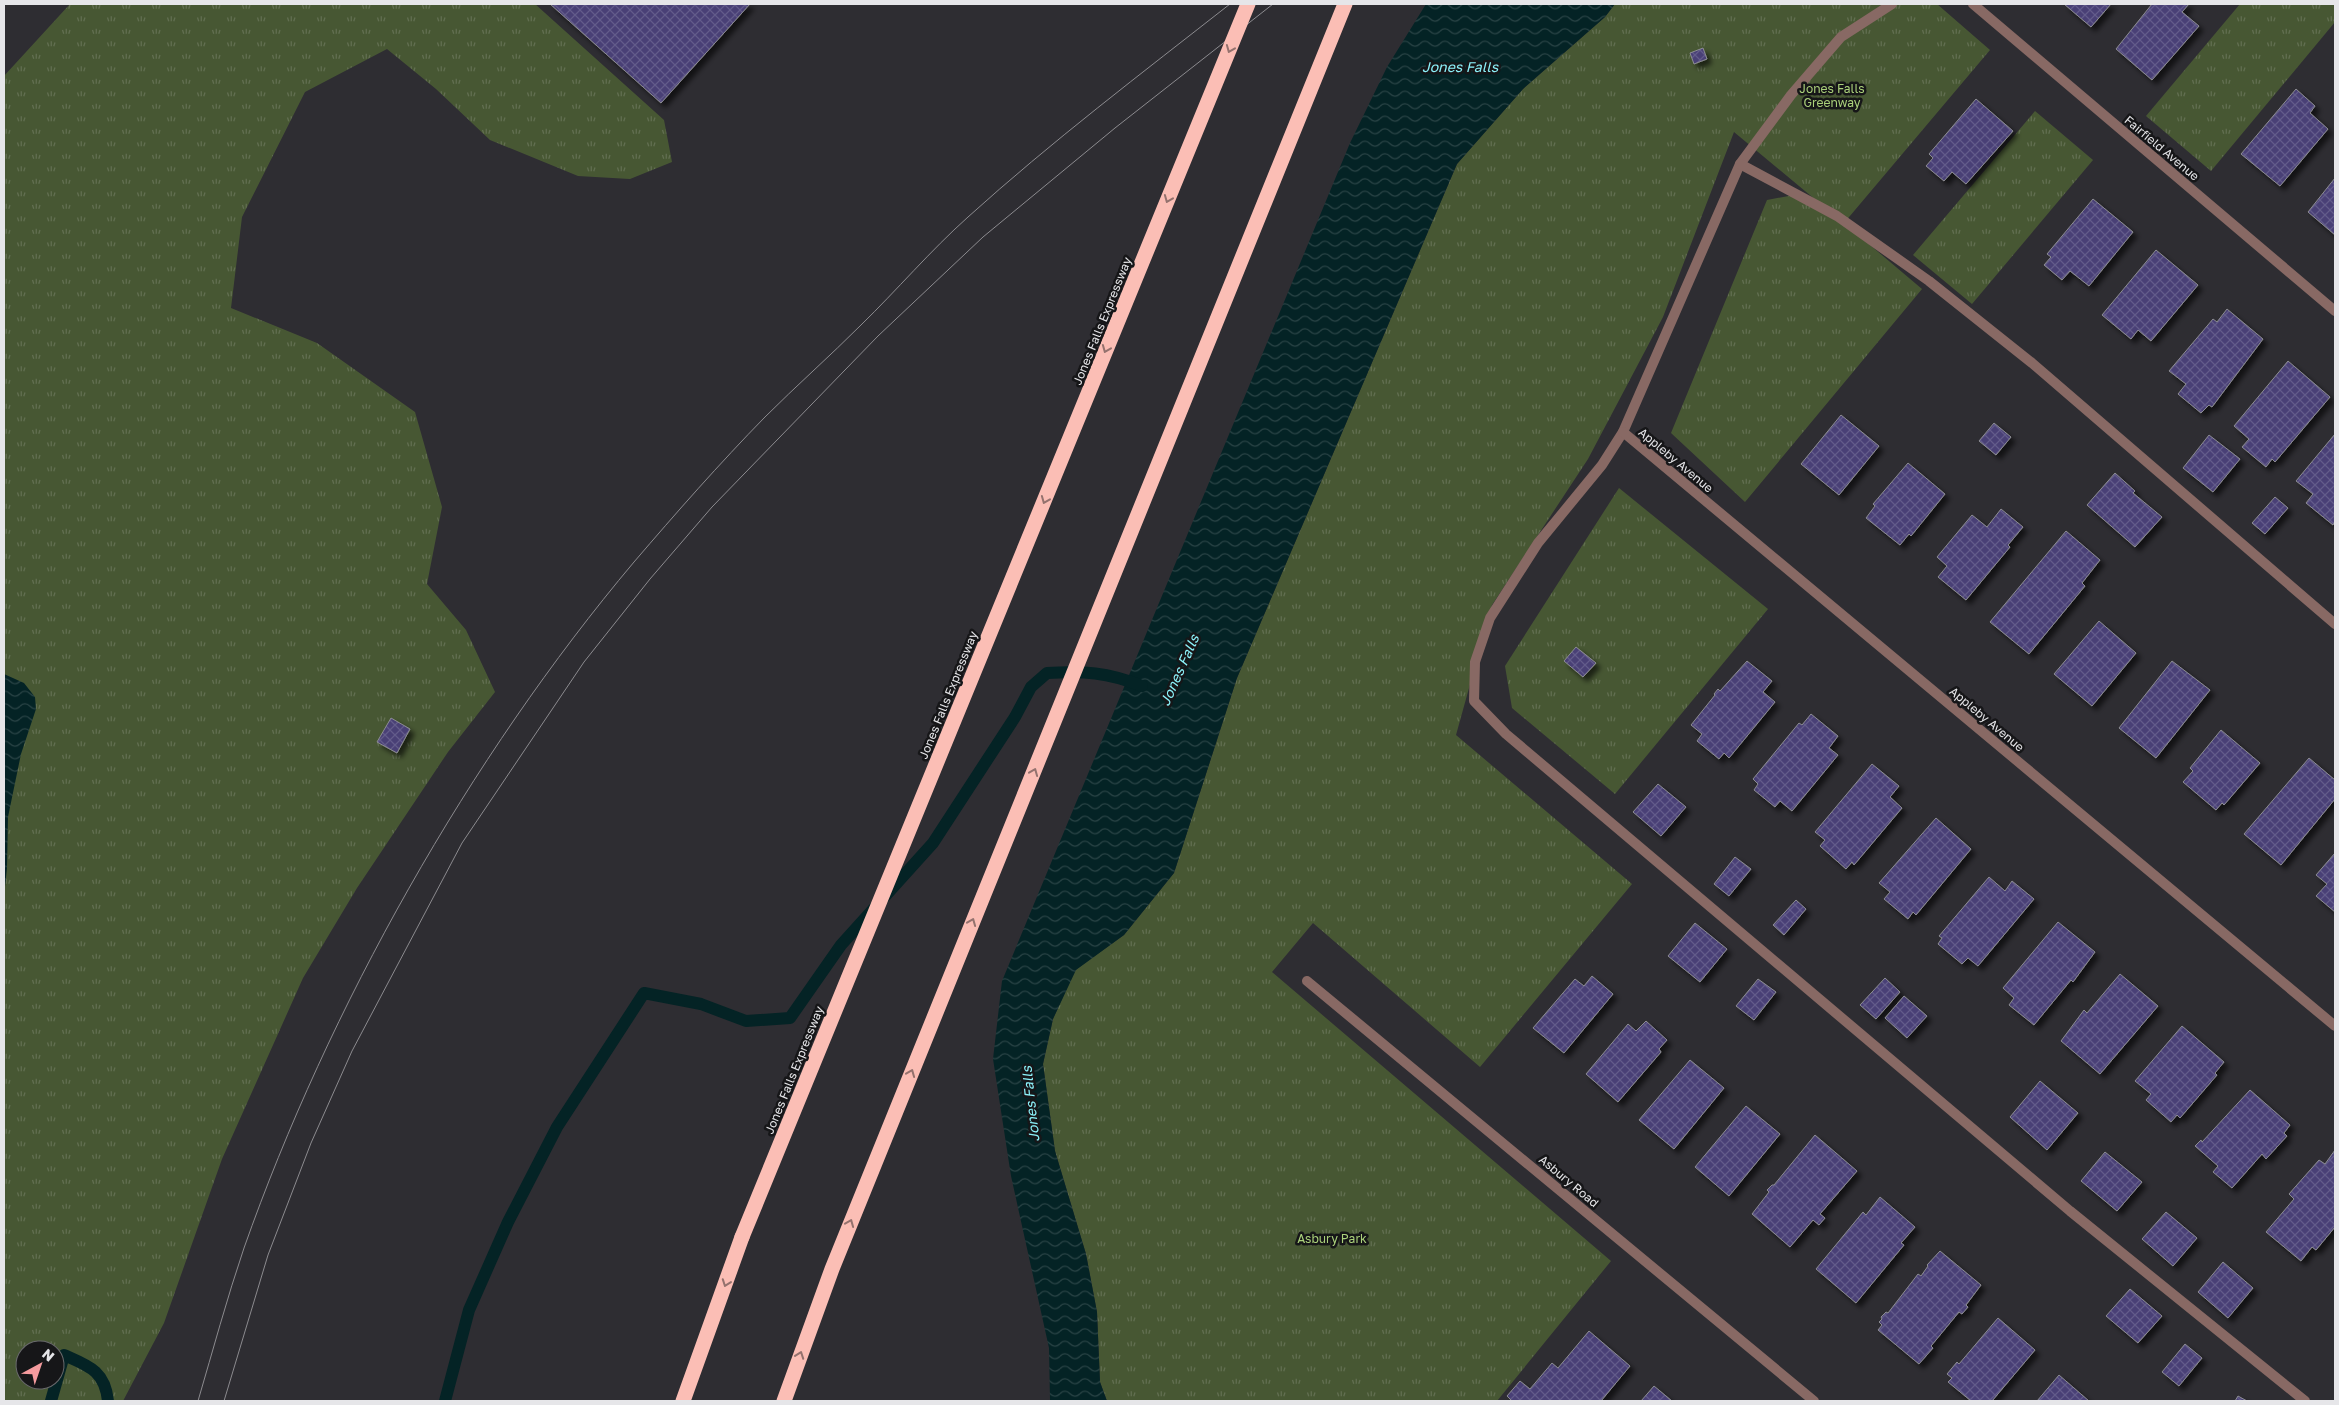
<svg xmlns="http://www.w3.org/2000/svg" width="2339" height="1405" font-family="'Golos Text',sans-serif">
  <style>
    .park { fill: url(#park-tufts); fill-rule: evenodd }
    .water { fill: url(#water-waves) }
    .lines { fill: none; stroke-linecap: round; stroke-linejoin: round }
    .stream { stroke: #042325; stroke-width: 12 }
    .building { fill: url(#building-cross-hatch); stroke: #8c8c92; filter: url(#shadow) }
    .lane { stroke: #886964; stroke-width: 10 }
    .street { stroke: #886964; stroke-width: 10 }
    .highway { stroke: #fbbeb5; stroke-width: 15 }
    .tram { stroke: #8c8b8f; stroke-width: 1 }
    .highway-bridge { stroke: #fbbeb5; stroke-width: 15 }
    .oneway { stroke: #94726e }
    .labels { text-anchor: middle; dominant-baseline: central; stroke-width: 5; stroke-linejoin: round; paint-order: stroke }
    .park-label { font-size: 12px; fill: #abd17b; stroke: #161618 }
    .street-label { font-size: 12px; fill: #e6e6e9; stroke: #161618 }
    .water-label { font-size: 14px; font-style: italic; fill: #8cf2fa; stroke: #161618 }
  </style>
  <defs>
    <pattern id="park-tufts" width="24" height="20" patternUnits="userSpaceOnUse" patternTransform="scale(1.25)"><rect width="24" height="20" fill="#475733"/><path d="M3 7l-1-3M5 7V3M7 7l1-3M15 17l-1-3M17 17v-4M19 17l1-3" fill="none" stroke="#626f51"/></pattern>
    <pattern id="water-waves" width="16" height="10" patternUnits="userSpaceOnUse" patternTransform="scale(1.25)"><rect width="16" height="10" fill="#042325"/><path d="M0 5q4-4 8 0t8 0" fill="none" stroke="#294345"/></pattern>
    <pattern id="building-cross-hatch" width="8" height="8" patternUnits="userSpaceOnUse" patternTransform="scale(1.25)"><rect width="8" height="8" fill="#483f76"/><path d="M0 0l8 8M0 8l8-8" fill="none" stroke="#625b8a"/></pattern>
    <filter id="shadow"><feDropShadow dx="4.5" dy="4.5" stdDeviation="2.5" flood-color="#0009"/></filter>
  </defs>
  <rect width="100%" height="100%" fill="#2e2d32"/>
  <g class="park">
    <path d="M70,4h465l129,116 8,42 -42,17 -52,-3 -88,-36 -54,-51 -49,-40 -82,43 -63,125 -11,91 86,35 98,69 27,95 -15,77 39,46 29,62 -47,60 -91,136 -54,90 -81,181 -58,164 -41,78h-119v-1325zM25,1350h30v30h-30z"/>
    <polygon points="1615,4 1937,4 1990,50 1844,223 1922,289 1745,502 1671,433 1767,200 1794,195 1841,221 1734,132 1663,317 1588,459 1492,605 1456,735 1632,884 1480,1067 1313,923 1272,972 1611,1261 1497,1401 1107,1401 1100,1382 1097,1312 1086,1254 1055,1151 1043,1064 1053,1019 1075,970 1124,935 1174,873 1237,678 1457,164 1523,89 1605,17"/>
    <polygon points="2240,4 2335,4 2335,22 2211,171 2146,116"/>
    <polygon points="2035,111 2093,160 1972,304 1913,255"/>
    <polygon points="1619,488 1768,609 1615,794 1512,708 1505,666"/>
  </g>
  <g class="water">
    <polygon points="1426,4 1615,4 1605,17 1523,89 1457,164 1237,678 1174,873 1124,935 1076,970 1053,1019 1043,1064 1055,1151 1086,1254 1097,1312 1100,1382 1107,1401 1050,1401 1049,1348 1011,1176 993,1059 1002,981 1350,143 1387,67"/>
    <polygon points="4,674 24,683 35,697 36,709 21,754 8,817 7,868 4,896"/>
  </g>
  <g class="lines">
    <g class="stream">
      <path d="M51,1401l13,-46c25,11 41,16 44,46"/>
      <path d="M445,1401l24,-91 39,-88 49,-95 87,-134 57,11 45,17 44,-3 51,-73 92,-102 82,-126 16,-30 16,-14c37,-2 60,-1 95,13"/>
    </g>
  </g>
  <g class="building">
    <polygon points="550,4 750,4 661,103"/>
    <polygon points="2064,4 2111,4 2091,27"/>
    <polygon points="2152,4 2189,4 2182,12 2199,26 2152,80 2116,49"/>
    <polygon points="1703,48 1707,59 1694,64 1690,53"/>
    <polygon points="2296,89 2315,106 2310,113 2328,129 2280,186 2241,154"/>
    <polygon points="1976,99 2013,131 1966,184 1952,172 1944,181 1926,166 1933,158 1929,154"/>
    <polygon points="2335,178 2335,235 2308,212"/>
    <polygon points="2093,199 2133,232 2089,286 2070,271 2062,280 2044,265 2051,257 2047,254"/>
    <polygon points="2156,250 2198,285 2151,341 2138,330 2131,339 2102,315"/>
    <polygon points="2227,309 2263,339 2212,407 2209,405 2201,413 2178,394 2186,384 2169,371 2213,319 2217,322"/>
    <polygon points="2288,361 2330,397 2275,462 2272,459 2266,467 2242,447 2249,439 2234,426"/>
    <polygon points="1841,415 1879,446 1839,495 1801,464"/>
    <polygon points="1994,423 2011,437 1996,455 1979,441"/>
    <polygon points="2335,434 2335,521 2333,525 2306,503 2313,494 2296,481"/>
    <polygon points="2209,435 2240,459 2213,492 2183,468"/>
    <polygon points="1908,463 1945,494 1911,536 1909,534 1900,545 1866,518 1875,506 1873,504"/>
    <polygon points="2115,473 2135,491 2133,493 2162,517 2135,547 2087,505"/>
    <polygon points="2275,497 2288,508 2265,534 2252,523"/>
    <polygon points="2001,509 2023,527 2008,545 2010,547 1966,600 1938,577 1947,566 1937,557 1972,515 1987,527"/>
    <polygon points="2066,531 2100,560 2082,583 2085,586 2029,654 1990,622"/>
    <polygon points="2099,621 2136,653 2092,706 2054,674"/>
    <polygon points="1576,647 1596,663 1583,677 1564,661"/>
    <polygon points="1747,661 1772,681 1763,692 1775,702 1729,758 1724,753 1719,759 1697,741 1702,734 1691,725 1715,695 1714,694 1718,689 1720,691"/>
    <polygon points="2172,661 2210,690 2156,758 2119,728"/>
    <polygon points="1811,714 1838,736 1829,748 1838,755 1792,811 1780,801 1775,807 1754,790 1758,784 1753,779 1799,723 1802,725"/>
    <polygon points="391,718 410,729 397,753 377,742"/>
    <polygon points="2221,730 2260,763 2224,805 2222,803 2216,810 2183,782 2193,771 2190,768"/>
    <polygon points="2309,758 2335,780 2335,799 2281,865 2244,834"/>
    <polygon points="1872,764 1899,786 1890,797 1902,808 1854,865 1852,862 1846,869 1820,846 1825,840 1815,832"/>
    <polygon points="1658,784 1686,807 1661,836 1633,812"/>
    <polygon points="1936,818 1971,849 1916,915 1913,912 1908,919 1884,899 1890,892 1879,883"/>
    <polygon points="2335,853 2335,912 2316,896 2327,884 2316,875"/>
    <polygon points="1735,857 1751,869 1729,896 1714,884"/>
    <polygon points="1989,877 2005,891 2012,881 2034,899 1978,966 1968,958 1962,964 1938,944 1942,938 1939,936"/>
    <polygon points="1796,900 1806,909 1784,935 1773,925"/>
    <polygon points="2058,922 2095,952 2073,982 2071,980 2034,1025 2009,1005 2014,998 2003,988"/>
    <polygon points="1695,923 1727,949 1700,982 1668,956"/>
    <polygon points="2120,974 2158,1006 2100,1074 2061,1041 2084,1010 2087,1013"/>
    <polygon points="1592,976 1613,994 1564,1053 1533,1028 1575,979 1584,986"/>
    <polygon points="1885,978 1900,992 1876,1019 1860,1005"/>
    <polygon points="1758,979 1776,992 1754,1020 1736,1006"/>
    <polygon points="1904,996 1927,1016 1907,1038 1885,1018"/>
    <polygon points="1646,1021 1667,1040 1659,1049 1661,1052 1618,1102 1586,1074 1628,1024 1636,1031"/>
    <polygon points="2182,1026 2224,1062 2215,1073 2217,1075 2180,1118 2177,1115 2171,1122 2146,1100 2151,1094 2135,1081"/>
    <polygon points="1690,1060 1724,1088 1674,1149 1639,1120"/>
    <polygon points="2040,1081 2078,1113 2047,1150 2010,1117"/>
    <polygon points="2250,1090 2290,1125 2284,1133 2287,1136 2266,1159 2262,1154 2232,1188 2213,1172 2218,1166 2195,1146 2201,1140 2202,1142"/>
    <polygon points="1746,1106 1780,1134 1729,1196 1695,1167"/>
    <polygon points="1815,1135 1857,1171 1820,1214 1825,1218 1819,1225 1813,1220 1790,1247 1752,1214 1769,1192 1767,1190 1772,1185 1774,1185"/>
    <polygon points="2335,1150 2335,1227 2316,1250 2312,1247 2301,1261 2266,1232 2294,1199 2289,1194 2296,1186 2319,1160 2325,1164"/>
    <polygon points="2105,1152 2142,1182 2117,1211 2081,1181"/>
    <polygon points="1880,1197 1915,1227 1901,1243 1904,1245 1856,1303 1816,1269 1863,1212 1866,1215"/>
    <polygon points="2166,1212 2197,1238 2173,1266 2142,1239"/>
    <polygon points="1940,1251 1981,1285 1966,1305 1968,1307 1962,1314 1959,1312 1931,1346 1933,1348 1919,1364 1878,1330 1882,1325 1879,1322 1882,1319 1881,1317 1886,1312 1888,1313 1918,1274 1921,1276 1928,1266 1927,1265"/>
    <polygon points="2223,1262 2253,1288 2228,1318 2198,1292"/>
    <polygon points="2130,1289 2162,1316 2138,1343 2106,1316"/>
    <polygon points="1998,1318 2035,1350 1992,1401 1971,1401 1948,1382 1952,1378 1947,1374 1957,1362 1959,1364"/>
    <polygon points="1589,1331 1630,1366 1601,1401 1512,1401 1507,1396 1520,1381 1530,1389 1552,1363 1558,1368"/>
    <polygon points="2185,1344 2202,1358 2179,1386 2162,1372"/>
    <polygon points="2059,1375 2089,1401 2037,1401"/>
    <polygon points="1654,1386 1672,1401 1641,1401"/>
    <polygon points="2238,1396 2247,1401 2235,1401"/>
  </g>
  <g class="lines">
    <g class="lane">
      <polyline points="1892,4 1841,37 1791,95 1740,164 1623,432 1602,465 1538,543 1490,618 1475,662 1474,701 1506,734 2070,1211 2305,1401"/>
      <polyline points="1740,164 1837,216 1929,281 2032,363 2335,624"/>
    </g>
    <g class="street">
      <polyline points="1973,4 2335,311"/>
      <polyline points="1623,432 2335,1026"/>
      <polyline points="1307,981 1814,1401"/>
    </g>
    <g class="highway">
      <polyline points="683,1401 742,1237"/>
      <polyline points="784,1401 832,1269 1345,4"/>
    </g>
    <g class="tram">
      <path d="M198,1401c15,-51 29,-103 46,-153 85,-241 225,-490 390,-686 42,-49 85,-98 131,-145 31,-31 65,-61 96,-92 36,-35 69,-74 107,-108 83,-75 174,-144 262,-213"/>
      <polyline points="224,1401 268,1255 311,1143 352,1051 462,843 584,662 650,579 712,507 878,336 983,237 1115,128 1273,4"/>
    </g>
    <polyline class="highway-bridge" points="742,1237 1248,4"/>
  </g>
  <defs><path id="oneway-chevron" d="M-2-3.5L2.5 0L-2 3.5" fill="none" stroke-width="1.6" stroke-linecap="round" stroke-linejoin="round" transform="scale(1.25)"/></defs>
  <g class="oneway">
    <use href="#oneway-chevron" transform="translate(1230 49) rotate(112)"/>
    <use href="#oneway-chevron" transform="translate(1168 199) rotate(112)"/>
    <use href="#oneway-chevron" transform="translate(1106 349) rotate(112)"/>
    <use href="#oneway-chevron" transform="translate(1045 500) rotate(112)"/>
    <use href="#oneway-chevron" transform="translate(1034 772) rotate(-68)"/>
    <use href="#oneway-chevron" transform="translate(972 922) rotate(-68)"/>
    <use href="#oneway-chevron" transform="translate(911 1073) rotate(-68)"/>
    <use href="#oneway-chevron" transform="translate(850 1223) rotate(-68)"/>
    <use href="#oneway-chevron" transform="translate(726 1283) rotate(110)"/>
    <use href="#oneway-chevron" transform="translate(800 1355) rotate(-70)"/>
  </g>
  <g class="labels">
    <g class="park-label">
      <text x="1832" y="88">Jones Falls<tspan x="1832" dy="14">Greenway</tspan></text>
      <text x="1332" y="1238">Asbury Park</text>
    </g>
    <g class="street-label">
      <text transform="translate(2162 148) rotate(40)">Fairfield Avenue</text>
      <text transform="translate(1102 321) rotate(-68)">Jones Falls Expressway</text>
      <text transform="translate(1676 460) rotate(40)">Appleby Avenue</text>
      <text transform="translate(948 695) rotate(-68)">Jones Falls Expressway</text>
      <text transform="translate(1987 719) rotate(40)">Appleby Avenue</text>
      <text transform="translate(794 1070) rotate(-68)">Jones Falls Expressway</text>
      <text transform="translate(1569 1181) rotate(40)">Asbury Road</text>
    </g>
    <g class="water-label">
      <text x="1460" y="66">Jones Falls</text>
      <text transform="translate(1179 670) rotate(-66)">Jones Falls</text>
      <text transform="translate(1030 1104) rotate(-96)">Jones Falls</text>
    </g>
  </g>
  <rect width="2339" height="1405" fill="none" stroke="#e6e6e9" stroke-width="10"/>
  <g transform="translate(40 1365) rotate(40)"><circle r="24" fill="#161618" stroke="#69696c"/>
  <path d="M0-4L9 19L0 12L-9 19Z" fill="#f59b9e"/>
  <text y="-8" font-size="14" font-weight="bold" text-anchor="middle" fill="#e6e6e9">N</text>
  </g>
</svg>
